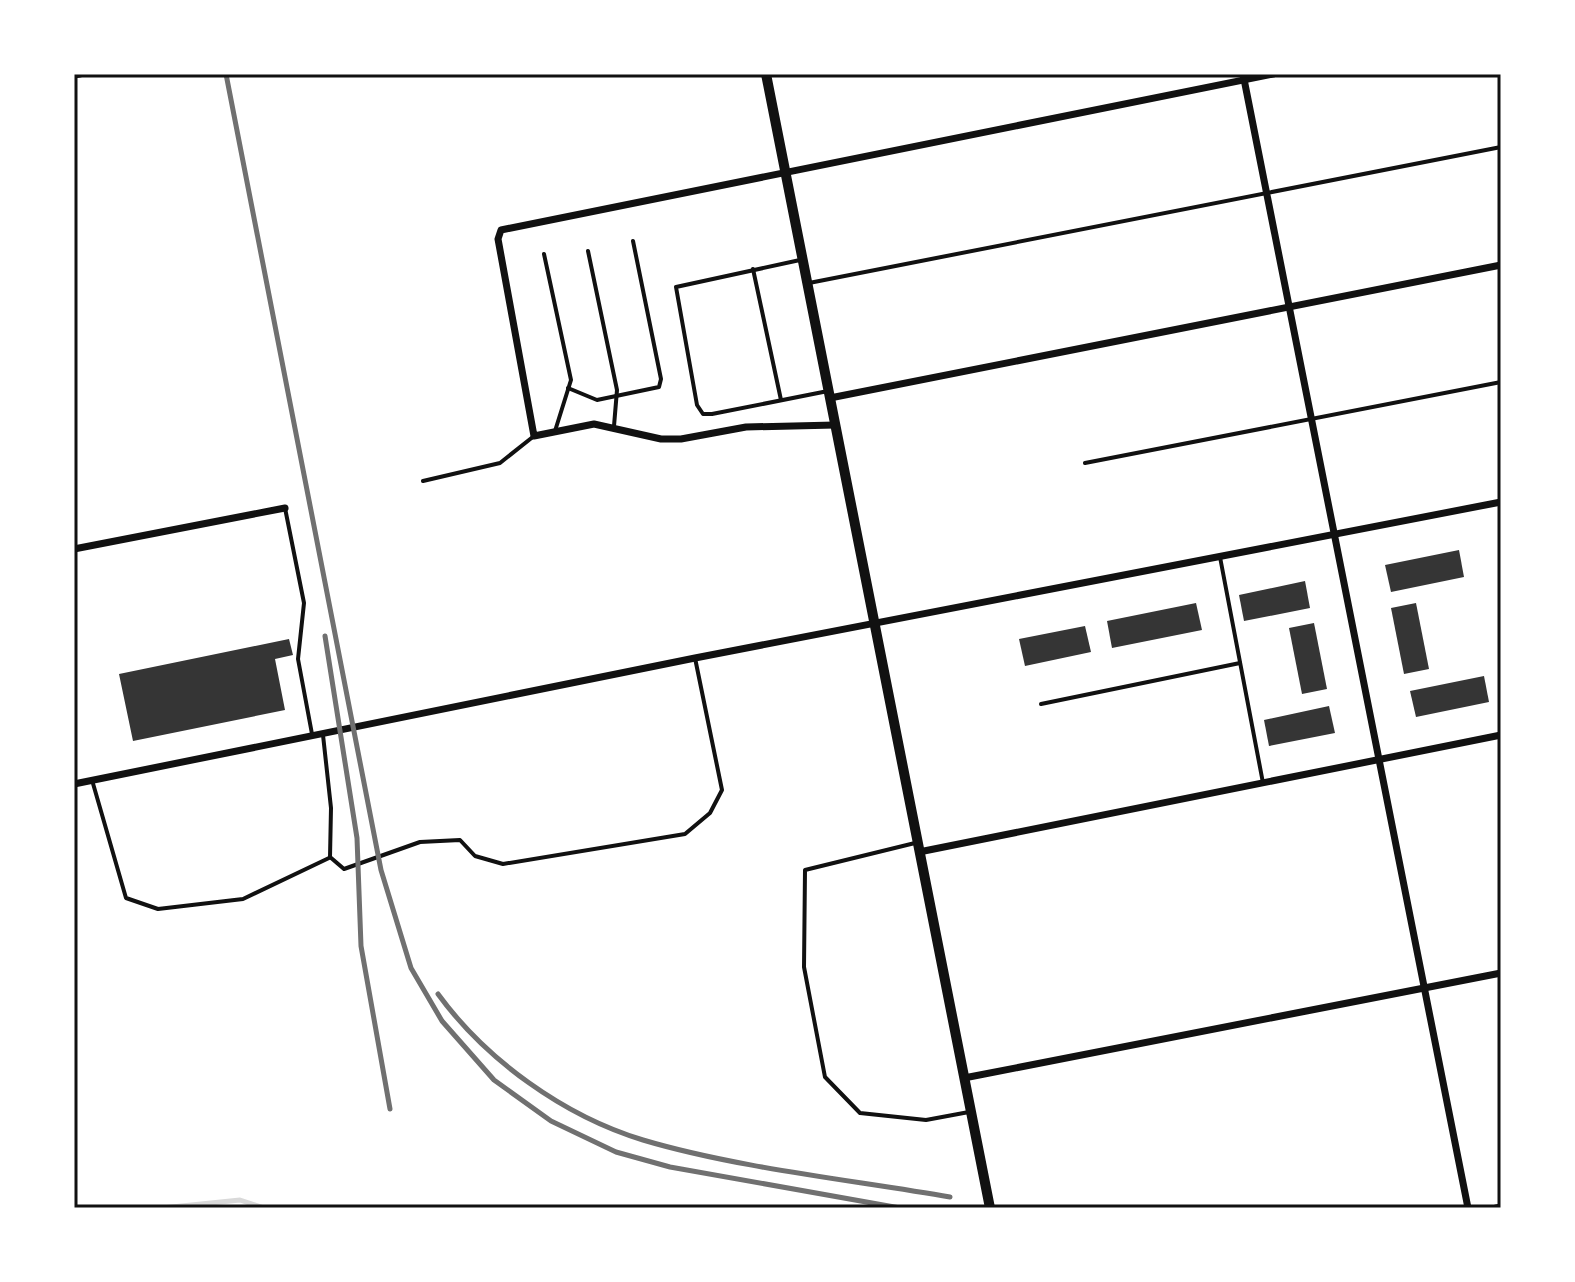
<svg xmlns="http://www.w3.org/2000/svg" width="1575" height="1282" font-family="'Sofia Sans Condensed',sans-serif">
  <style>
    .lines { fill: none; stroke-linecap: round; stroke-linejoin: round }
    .stream { stroke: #d9d9d9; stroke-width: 5 }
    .building { fill: #353535 }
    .service { stroke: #111; stroke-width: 4 }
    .minor { stroke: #111; stroke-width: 7 }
    .secondary { stroke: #111; stroke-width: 10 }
    .rail { stroke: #707070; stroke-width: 5 }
    .neatline { fill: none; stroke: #111; stroke-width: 3 }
  </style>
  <rect width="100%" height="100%" fill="#fff"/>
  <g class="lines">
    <polyline class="stream" points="162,1208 240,1200 264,1208"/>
  </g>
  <g class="building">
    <polygon points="1459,550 1464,577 1391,592 1385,565"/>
    <polygon points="1305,581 1310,608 1244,621 1239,595"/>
    <polygon points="1196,603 1202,630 1112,648 1107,621"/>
    <polygon points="1416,603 1429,669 1404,674 1391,608"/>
    <polygon points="1314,623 1327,689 1302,694 1289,628"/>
    <polygon points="1085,626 1091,652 1025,666 1019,639"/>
    <polygon points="289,639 293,655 275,659 285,710 133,741 119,674"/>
    <polygon points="1484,676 1489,702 1416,717 1410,691"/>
    <polygon points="1329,706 1335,733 1269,746 1264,720"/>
  </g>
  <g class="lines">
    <g class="service">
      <polyline points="588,251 617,390 614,426"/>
      <polyline points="544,254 571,380 555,431"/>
      <polyline points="800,260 676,287 697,405 703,414 712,414 828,391"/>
      <polyline points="753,269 781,400"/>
      <polyline points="809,283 1501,147"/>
      <polyline points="568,388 597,400 659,387 661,379 633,241"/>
      <polyline points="1085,463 1501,382"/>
      <polyline points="423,481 500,463 534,436"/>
      <polyline points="285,508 304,603 298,659 312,734"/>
      <polyline points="1220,557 1263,783"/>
      <polyline points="1041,704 1240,663"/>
      <polyline points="323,735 331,808 330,857 344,869 420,842 460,840 475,856 503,864 685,834 710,813 722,790 695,658"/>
      <polyline points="92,780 126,898 158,909 243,899 329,858"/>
      <polyline points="915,843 805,870 804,967 825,1077 860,1113 926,1120 969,1112"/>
    </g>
    <g class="minor">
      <polyline points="1243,74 1468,1208"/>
      <polyline points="74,75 80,74"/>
      <polyline points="830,398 1501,265"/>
      <polyline points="835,425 746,427 681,439 661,439 594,424 534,436 498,239 501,230 1273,74"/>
      <polyline points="74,549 285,508"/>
      <polyline points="74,784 695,658 1501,502"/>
      <polyline points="919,852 1501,735"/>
      <polyline points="964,1078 1501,973"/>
      <polyline points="1496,1208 1501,1207"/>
    </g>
    <polyline class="secondary" points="766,74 990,1208"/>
    <g class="rail">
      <polyline points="226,74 381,870 411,968 442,1021 494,1080 551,1121 616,1152 670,1167 900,1208"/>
      <polyline points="325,636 357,838 361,946 390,1109"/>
      <path d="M438,994c48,66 126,122 205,146 94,28 209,40 307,57"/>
    </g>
  </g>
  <rect width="1575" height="1282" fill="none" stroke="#ffffff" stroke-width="152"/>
  <rect x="76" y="76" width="1423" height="1130" class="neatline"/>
</svg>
